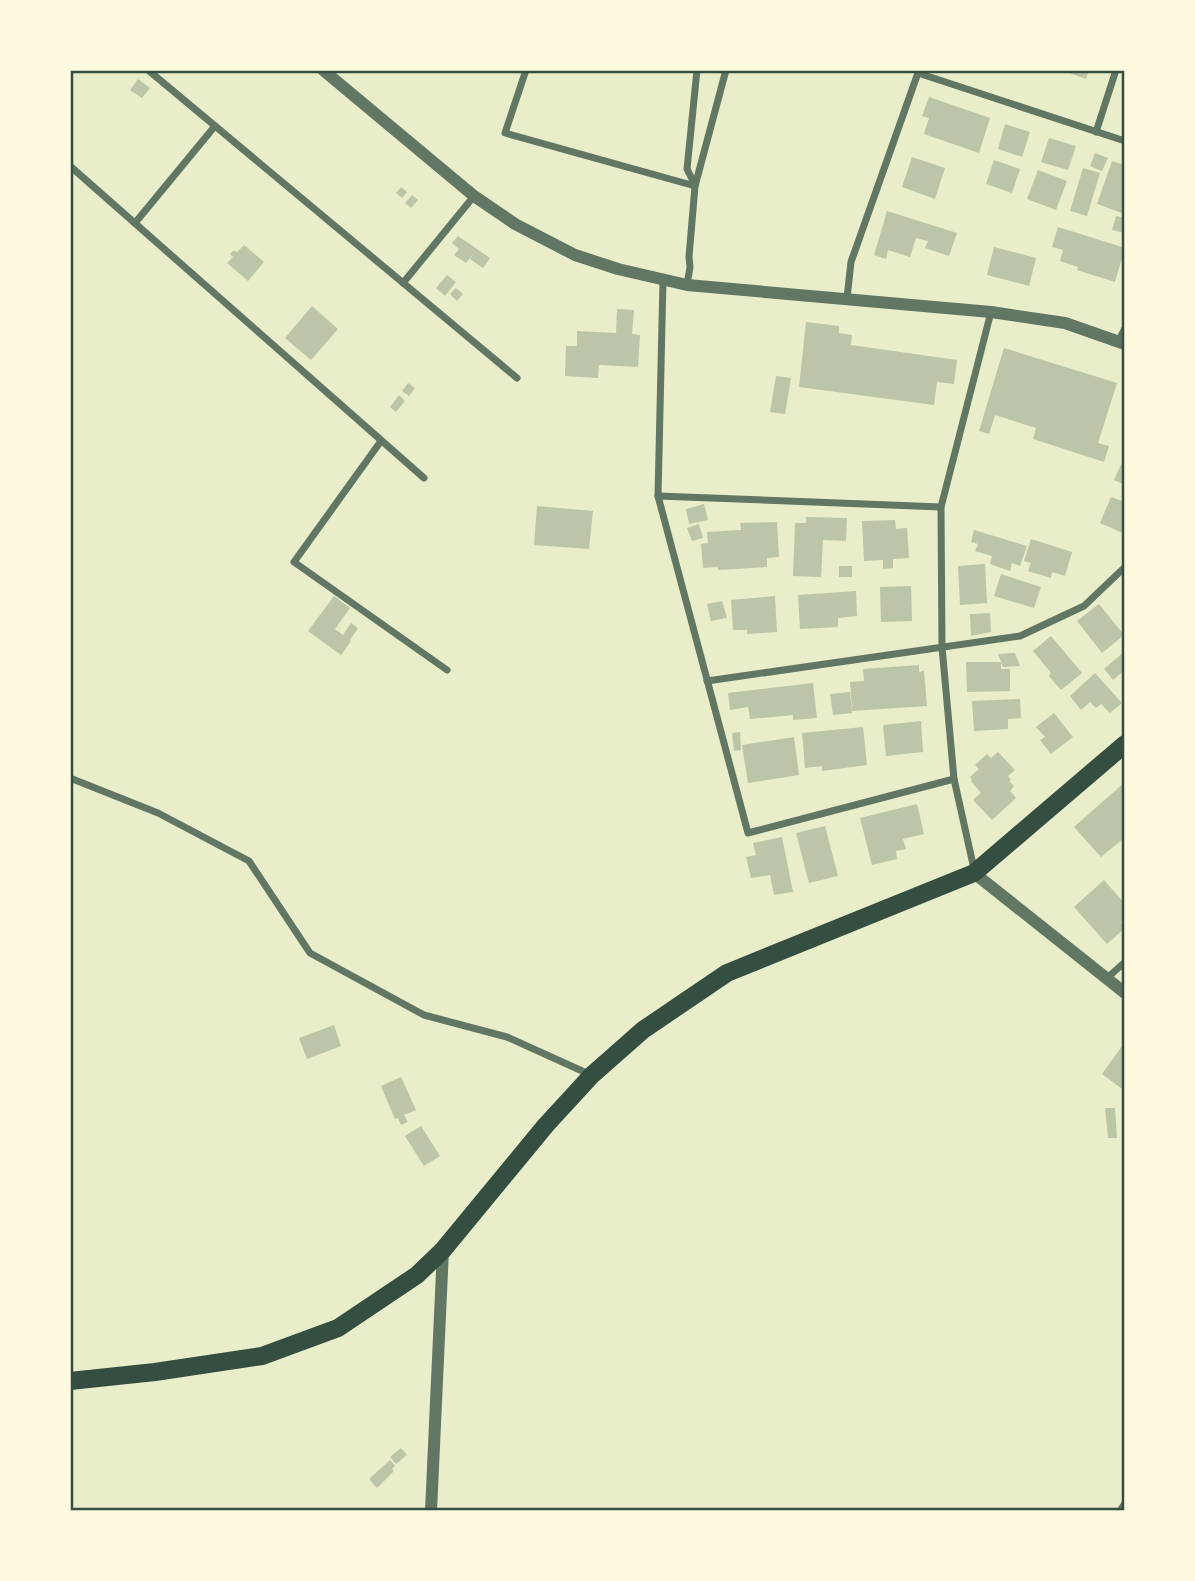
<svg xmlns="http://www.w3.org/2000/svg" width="1195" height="1581" font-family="Arial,sans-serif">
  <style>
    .building { fill: #bcc5a7 }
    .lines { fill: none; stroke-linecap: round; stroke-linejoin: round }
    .minor { stroke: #617663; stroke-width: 7 }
    .tertiary { stroke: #617663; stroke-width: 12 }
    .primary { stroke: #344e41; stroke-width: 18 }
    .neatline { fill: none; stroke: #344e41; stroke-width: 2.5 }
  </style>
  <rect width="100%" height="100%" fill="#e9edc9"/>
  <g class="building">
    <polygon points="1061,70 1089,70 1086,79"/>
    <polygon points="138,79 150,88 142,98 130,90"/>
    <polygon points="929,97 990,118 979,153 924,134 929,118 922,116"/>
    <polygon points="1005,124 1030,132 1022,157 998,149"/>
    <polygon points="1049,138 1076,146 1068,170 1041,162"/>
    <polygon points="1095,153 1108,158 1102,171 1090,166"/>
    <polygon points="912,157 945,168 935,199 902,187"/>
    <polygon points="994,160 1020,169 1012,193 986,184"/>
    <polygon points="1112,161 1125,165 1125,214 1097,204"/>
    <polygon points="1083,168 1100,173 1087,216 1070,211"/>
    <polygon points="1038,170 1067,181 1056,210 1027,199"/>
    <polygon points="401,187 407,192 402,198 396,193"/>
    <polygon points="412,195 418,200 411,208 405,203"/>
    <polygon points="887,211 957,233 949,256 925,248 928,241 916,238 910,257 888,250 886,259 874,255"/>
    <polygon points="1116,216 1125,218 1125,233 1112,230"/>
    <polygon points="1058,227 1125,248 1115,282 1077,270 1078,267 1060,261 1063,250 1052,247"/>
    <polygon points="458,236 490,258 483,268 470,259 475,252 466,263 454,255 459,249 452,243"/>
    <polygon points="244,245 264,262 248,281 227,263 233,257 230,254 234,250 237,252"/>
    <polygon points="994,247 1036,258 1029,286 987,275"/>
    <polygon points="447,275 456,282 445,296 436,288"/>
    <polygon points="456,288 463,294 457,301 450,294"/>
    <polygon points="312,306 338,329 311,360 285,338"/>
    <polygon points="617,309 634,310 632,334 640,335 638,367 599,365 598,378 565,376 566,346 577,346 577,331 616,333"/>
    <polygon points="806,322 839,326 839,333 852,335 851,345 957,360 954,384 937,382 934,405 799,387"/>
    <polygon points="1004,348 1117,383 1098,443 1109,446 1104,462 1033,439 1036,428 995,415 989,434 979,431"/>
    <polygon points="776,376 791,378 785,414 770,412"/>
    <polygon points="408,383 415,388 409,396 402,391"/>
    <polygon points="399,395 405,401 396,412 390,407"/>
    <polygon points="1125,456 1125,485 1114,480"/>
    <polygon points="1111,497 1125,502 1125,534 1100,523"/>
    <polygon points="704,504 708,520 689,524 686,509"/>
    <polygon points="537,506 593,511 589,549 534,545"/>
    <polygon points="806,517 847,518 846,541 823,540 821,577 793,576 795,523 806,523"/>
    <polygon points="895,520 896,529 907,528 909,558 893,559 893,568 883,569 883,560 864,561 862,521"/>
    <polygon points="777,522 779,557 767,558 767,567 718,570 718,567 703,568 701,544 708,543 707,532 741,530 740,523"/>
    <polygon points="699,524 703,538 692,541 687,528"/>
    <polygon points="974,530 1027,546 1020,566 1012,563 1010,571 990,564 992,556 975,551 978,544 971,542"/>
    <polygon points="1031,539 1072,552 1065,576 1052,572 1051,578 1028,571 1031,563 1024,561"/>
    <polygon points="985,564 987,603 960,605 958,566"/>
    <rect x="839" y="566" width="13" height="11"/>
    <polygon points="1001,574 1041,587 1034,608 994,596"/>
    <polygon points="911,586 912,621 881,622 880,587"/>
    <polygon points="856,591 857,616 838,618 838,627 800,629 798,595"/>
    <polygon points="334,596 350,608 335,629 343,635 351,623 358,628 350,640 351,641 341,655 308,631"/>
    <polygon points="775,596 777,632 747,634 747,630 733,630 731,600"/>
    <polygon points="722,601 727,618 711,621 707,604"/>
    <polygon points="1099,604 1124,635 1102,653 1077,621"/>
    <polygon points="990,613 991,632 971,636 970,614"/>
    <polygon points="1051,636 1082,673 1061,690 1049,676 1051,673 1033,651"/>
    <polygon points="1125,651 1125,670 1113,680 1104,669"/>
    <polygon points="1015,653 1020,666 1003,667 998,654"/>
    <polygon points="966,662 1001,662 1001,669 1010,669 1010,691 967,692"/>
    <polygon points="919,665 919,672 924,671 927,706 852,711 850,682 864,681 863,669"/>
    <polygon points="1095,673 1122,703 1110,713 1101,704 1096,708 1090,702 1081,710 1070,696"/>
    <polygon points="813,683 817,718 793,720 793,715 750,719 748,707 730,710 728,693"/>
    <polygon points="850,692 852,713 833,715 830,694"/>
    <polygon points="1020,699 1021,718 1008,719 1008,729 974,731 972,701"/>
    <polygon points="1054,713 1073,737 1051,754 1040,740 1045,737 1036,727"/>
    <polygon points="921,721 923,752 886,756 883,725"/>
    <polygon points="863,727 867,765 822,771 822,766 805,768 802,733"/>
    <polygon points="740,732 741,750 734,751 732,733"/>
    <polygon points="794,737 799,775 748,783 742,745"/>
    <polygon points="998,752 1015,770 1008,776 1011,780 1009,781 1014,786 1010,791 1016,798 992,820 973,800 981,793 971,781 972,780 970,777 979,769 975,765 987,754 991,758"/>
    <polygon points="1125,782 1125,837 1101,857 1074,827"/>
    <polygon points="917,804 924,834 903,839 906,849 896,851 897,859 872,865 860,818"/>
    <polygon points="825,826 838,876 809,883 796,833"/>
    <polygon points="782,837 793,892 774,895 770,875 751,878 746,857 756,855 753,843"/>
    <polygon points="1104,880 1125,904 1125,919 1121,922 1125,928 1107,944 1074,907"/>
    <polygon points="334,1025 341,1046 307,1059 299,1038"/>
    <polygon points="1125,1042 1125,1091 1102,1074"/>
    <polygon points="401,1077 416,1110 404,1115 408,1122 401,1125 398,1118 395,1119 381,1086"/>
    <polygon points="1105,1108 1115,1108 1117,1138 1108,1138"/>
    <polygon points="421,1126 440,1156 424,1166 405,1136"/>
    <polygon points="401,1448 407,1455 396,1464 390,1457"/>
    <polygon points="390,1460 395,1466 392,1469 394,1471 377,1488 369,1479"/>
  </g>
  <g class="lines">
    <g class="minor">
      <polyline points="148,70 517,378"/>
      <polyline points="526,70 505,133 695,186"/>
      <polyline points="918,73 1125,141"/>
      <polyline points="1096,132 1116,70"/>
      <polyline points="70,166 424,478"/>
      <polyline points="695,185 687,169 697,70"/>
      <polyline points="135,223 215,126"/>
      <polyline points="663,280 658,496 748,833 954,779"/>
      <polyline points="403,283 474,196"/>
      <polyline points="687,285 690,267 689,257 695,186 726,70"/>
      <polyline points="847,298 851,262 919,70"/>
      <polyline points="1119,340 1125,328"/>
      <polyline points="381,441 294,562 447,670"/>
      <polyline points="658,496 941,507"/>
      <polyline points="707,681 1020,636 1084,606 1125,567"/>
      <polyline points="70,778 158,813 249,861 310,953 424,1015 507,1037 591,1075"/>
      <polyline points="974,869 954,779 942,647 941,507 991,312"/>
      <polyline points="1106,979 1125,962"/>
      <polyline points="1120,1511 1125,1503"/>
    </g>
    <g class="tertiary">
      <polyline points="323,70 474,196 515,224 575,255 618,269 687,285 991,312 1065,323 1125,344"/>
      <polyline points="974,873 1125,993"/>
      <polyline points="431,1511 443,1250"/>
    </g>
    <polyline class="primary" points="70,1381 155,1372 262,1356 338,1328 417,1275 443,1250 546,1125 592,1075 643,1030 727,973 974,873 1125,744"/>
  </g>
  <rect width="1195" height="1581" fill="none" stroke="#fefae0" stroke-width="144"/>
  <rect x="72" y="72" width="1051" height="1437" class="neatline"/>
</svg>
